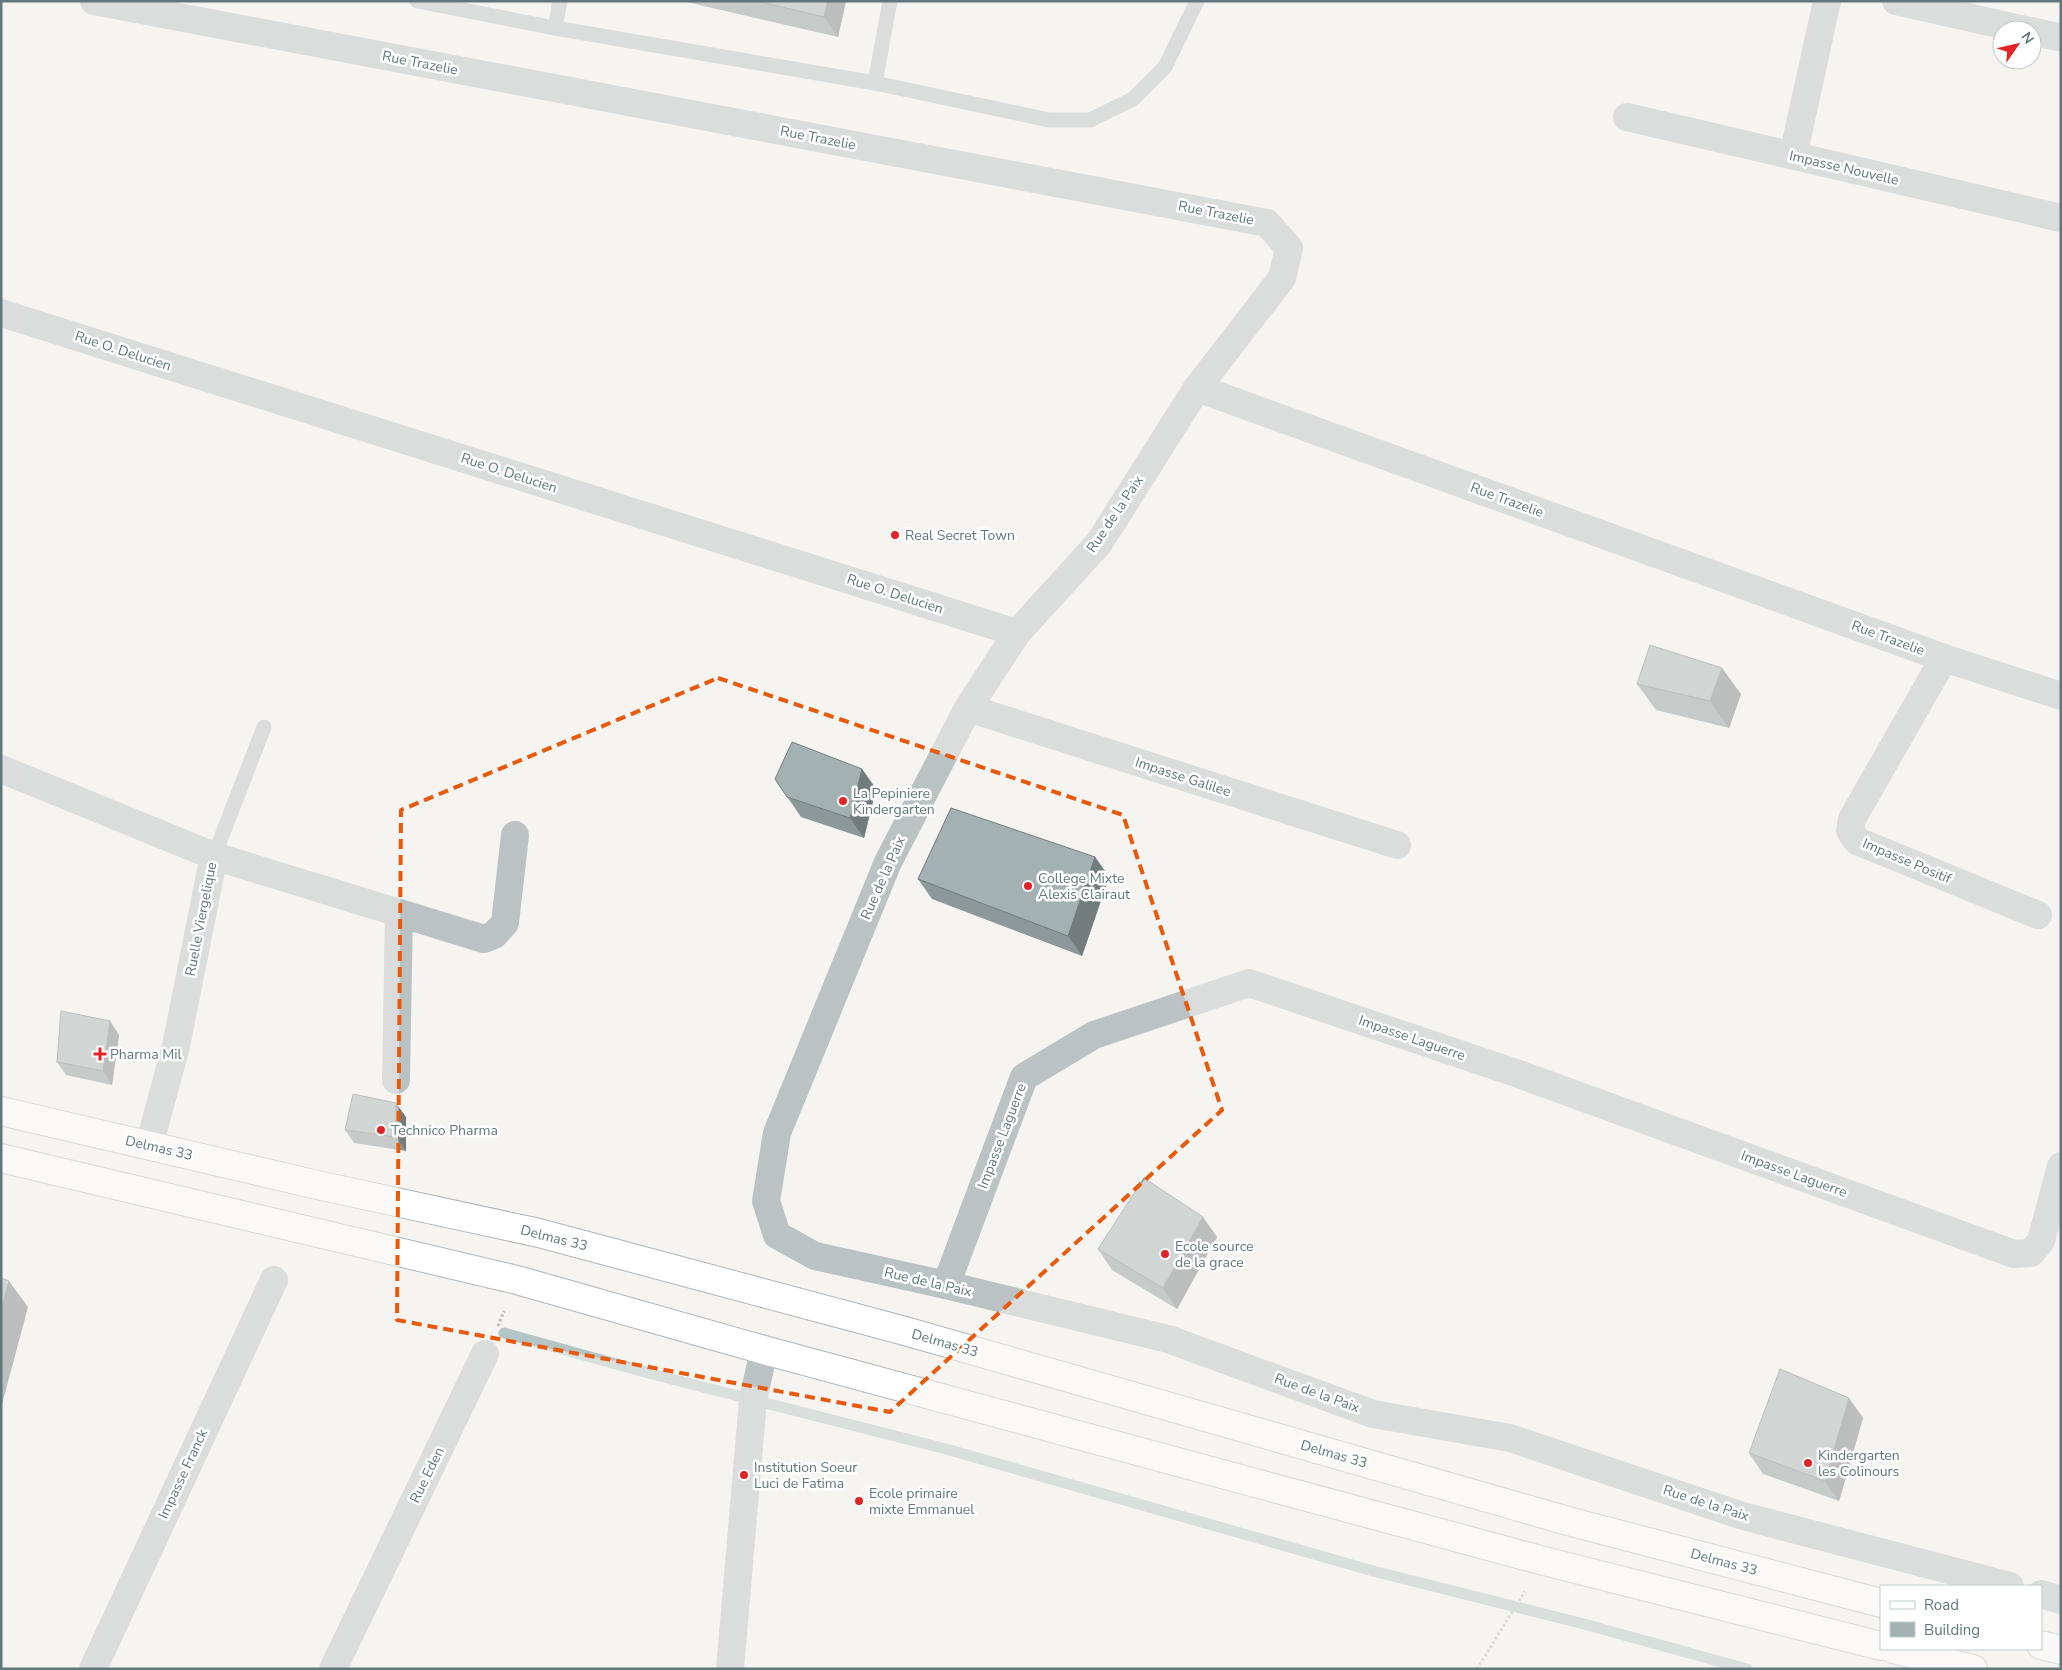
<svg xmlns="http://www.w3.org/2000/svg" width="2062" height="1670" font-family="'Nunito Sans',sans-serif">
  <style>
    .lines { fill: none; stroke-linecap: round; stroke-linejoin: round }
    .stream { stroke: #b4c5c6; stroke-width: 11 }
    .secondary-casing { stroke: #aeb6b8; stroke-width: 30 }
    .path { stroke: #b8bcbd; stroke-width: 3; stroke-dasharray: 2.5 2.5; stroke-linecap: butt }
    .service { stroke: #bbc2c4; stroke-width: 15 }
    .minor { stroke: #bbc2c4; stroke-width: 28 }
    .secondary { stroke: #fff; stroke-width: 28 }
    .wall { fill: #8d989a }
    .shaded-wall { fill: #737c7d }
    .building { fill: #a4b1b3; stroke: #737c7d }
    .marked { fill: none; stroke: #e8590c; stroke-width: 4; stroke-dasharray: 10 6; stroke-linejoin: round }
    .poi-dot { fill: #e22426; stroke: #fff; stroke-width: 2 }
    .labels { text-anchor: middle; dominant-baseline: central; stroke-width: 5; stroke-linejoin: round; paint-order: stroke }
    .street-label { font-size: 14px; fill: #60777c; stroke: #fff }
    .poi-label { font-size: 14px; fill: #60777c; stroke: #fff; text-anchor: start }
  </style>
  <rect width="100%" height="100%" fill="#f5f4f1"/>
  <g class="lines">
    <polyline class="stream" points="504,1333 652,1374 946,1449 1373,1571 1584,1624 1747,1669"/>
    <g class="secondary-casing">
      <g id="secondary">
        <polyline points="1,1111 313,1184 539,1233 905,1331 1568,1521 1881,1603"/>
        <polyline points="1,1158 517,1280 764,1350 1544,1561 1881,1646"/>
        <polyline points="2041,1645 2061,1650"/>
        <polyline points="1893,1649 1973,1669"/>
      </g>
    </g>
    <g class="path">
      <polyline points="498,1326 504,1311"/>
      <polyline points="1477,1669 1525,1591"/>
    </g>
    <g class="service">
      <polyline points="417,1 555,28 875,83 1049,120 1090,120 1133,99 1165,67 1197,1"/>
      <polyline points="555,28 560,1"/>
      <polyline points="875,83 890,1"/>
      <polyline points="214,856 264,727"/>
    </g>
    <g class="minor">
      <polyline points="94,1 1267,223 1289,248 1282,278 1197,388 1944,658 2061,696"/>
      <polyline points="1896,1 2025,30"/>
      <polyline points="2032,31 2061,38"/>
      <polyline points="1627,117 2061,218"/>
      <polyline points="1793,156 1827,1"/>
      <polyline points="1,313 1017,633"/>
      <polyline points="1197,388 1099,543 1017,633 968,708 888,862 777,1133 766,1201 777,1235 815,1256 946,1285 1168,1339 1373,1414 1510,1438 1743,1516 2010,1586"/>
      <polyline points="1944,658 1852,819 1850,831 1857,841 2038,915"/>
      <polyline points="968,708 1397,845"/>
      <polyline points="1,769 214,856 176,1046 149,1146"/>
      <polyline points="214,856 484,939 494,935 505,923 515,835"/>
      <polyline points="396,1080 399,913"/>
      <polyline points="946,1285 1024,1077 1094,1035 1249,983 1513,1072 2014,1254 2031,1253 2041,1241 2061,1166"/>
      <polyline points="2041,1594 2061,1600"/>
      <polyline points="93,1669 274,1280"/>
      <polyline points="333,1669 485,1354"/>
      <polyline points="730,1669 753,1400 764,1350"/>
    </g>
    <use href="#secondary" class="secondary"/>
  </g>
  <g class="wall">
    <polygon points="682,1 846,1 838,37"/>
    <polygon points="1637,684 1741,694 1729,728 1656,710"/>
    <polygon points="862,769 876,789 864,838 801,817 775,779"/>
    <polygon points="1095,857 1109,877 1082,956 932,899 918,879"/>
    <polygon points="110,1021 119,1035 112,1085 66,1075 57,1062"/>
    <polygon points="406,1117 406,1151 354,1143 345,1130"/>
    <polygon points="1217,1237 1177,1309 1112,1270 1098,1249"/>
    <polygon points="1863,1418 1839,1501 1763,1474 1749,1453"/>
  </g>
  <g class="shaded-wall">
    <polygon points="828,1 846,1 838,37 824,17"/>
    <polygon points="1722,668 1741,694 1729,728 1710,701"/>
    <polygon points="862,769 876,789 864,838 850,818"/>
    <polygon points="1095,857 1109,877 1082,956 1068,936"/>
    <polygon points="110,1021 119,1035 112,1085 103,1071"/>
    <polygon points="396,1103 406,1117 406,1151 396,1137"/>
    <polygon points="1203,1217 1217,1237 1177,1309 1163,1288"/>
    <polygon points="9,1281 28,1307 1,1408 1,1311"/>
    <polygon points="1849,1398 1863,1418 1839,1501 1825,1481"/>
  </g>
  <g class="building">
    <polygon points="757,1 828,1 824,17"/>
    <polygon points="1650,645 1722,668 1710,701 1637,684"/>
    <polygon points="792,742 862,769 850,818 787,797 775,779"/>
    <polygon points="951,808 1095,857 1068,936 918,879"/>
    <polygon points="61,1011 110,1021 103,1071 57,1062"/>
    <polygon points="353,1094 396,1103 396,1137 345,1130"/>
    <polygon points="1144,1178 1203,1217 1163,1288 1098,1249"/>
    <polygon points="1,1278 9,1281 1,1311"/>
    <polygon points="1780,1369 1849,1398 1825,1481 1749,1453"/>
  </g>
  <path d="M0 0H2062V1670H0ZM718,678l405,137 99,295 -332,302 -493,-92 4,-510z" fill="#f5f4f1" fill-opacity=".55" fill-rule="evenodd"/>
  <path class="marked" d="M718,678l405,137 99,295 -332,302 -493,-92 4,-510z"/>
  <g class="poi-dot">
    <circle cx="895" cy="535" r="5"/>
    <circle cx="843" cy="801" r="5"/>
    <circle cx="1028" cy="886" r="5"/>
    <path d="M97.5 1046.5h5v5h5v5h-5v5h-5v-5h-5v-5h5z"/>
    <circle cx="381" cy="1130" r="5"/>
    <circle cx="1165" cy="1254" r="5"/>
    <circle cx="1808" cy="1463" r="5"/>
    <circle cx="744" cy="1475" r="5"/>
    <circle cx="859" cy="1501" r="5"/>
  </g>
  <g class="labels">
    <g class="street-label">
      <text transform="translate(420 63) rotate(11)">Rue Trazelie</text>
      <text transform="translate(818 138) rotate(11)">Rue Trazelie</text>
      <text transform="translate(1844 168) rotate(13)">Impasse Nouvelle</text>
      <text transform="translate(1216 213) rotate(11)">Rue Trazelie</text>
      <text transform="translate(123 351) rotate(18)">Rue O. Delucien</text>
      <text transform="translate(509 473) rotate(18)">Rue O. Delucien</text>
      <text transform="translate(1507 500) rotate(20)">Rue Trazelie</text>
      <text transform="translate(1115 514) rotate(-56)">Rue de la Paix</text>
      <text transform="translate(895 594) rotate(18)">Rue O. Delucien</text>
      <text transform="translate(1888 638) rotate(20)">Rue Trazelie</text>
      <text transform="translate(1183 777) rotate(18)">Impasse Galilee</text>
      <text transform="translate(1907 861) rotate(23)">Impasse Positif</text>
      <text transform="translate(883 878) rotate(-66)">Rue de la Paix</text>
      <text transform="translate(201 919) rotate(-79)">Ruelle Viergelique</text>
      <text transform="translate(1412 1038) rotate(19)">Impasse Laguerre</text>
      <text transform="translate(1002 1136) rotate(-69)">Impasse Laguerre</text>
      <text transform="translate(159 1148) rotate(13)">Delmas 33</text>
      <text transform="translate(1794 1174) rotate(20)">Impasse Laguerre</text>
      <text transform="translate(554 1238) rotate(14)">Delmas 33</text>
      <text transform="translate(928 1282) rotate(13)">Rue de la Paix</text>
      <text transform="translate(945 1343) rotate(16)">Delmas 33</text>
      <text transform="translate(1317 1393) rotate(20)">Rue de la Paix</text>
      <text transform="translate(1334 1454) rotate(16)">Delmas 33</text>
      <text transform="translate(183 1474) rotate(-65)">Impasse Franck</text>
      <text transform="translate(427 1475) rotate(-64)">Rue Eden</text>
      <text transform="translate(1706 1503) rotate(18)">Rue de la Paix</text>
      <text transform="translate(1724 1562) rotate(15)">Delmas 33</text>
    </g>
    <g class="poi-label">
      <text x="905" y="535">Real Secret Town</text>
      <text x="853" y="793">La Pepiniere<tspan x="853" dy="16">Kindergarten</tspan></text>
      <text x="1038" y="878">College Mixte<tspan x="1038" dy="16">Alexis Clairaut</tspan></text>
      <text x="110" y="1054">Pharma Mil</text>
      <text x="391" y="1130">Technico Pharma</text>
      <text x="1175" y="1246">Ecole source<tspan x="1175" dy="16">de la grace</tspan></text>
      <text x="1818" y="1455">Kindergarten<tspan x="1818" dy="16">les Colinours</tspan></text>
      <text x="754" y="1467">Institution Soeur<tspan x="754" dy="16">Luci de Fatima</tspan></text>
      <text x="869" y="1493">Ecole primaire<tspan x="869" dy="16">mixte Emmanuel</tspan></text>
    </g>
  </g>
  <rect width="2062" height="1670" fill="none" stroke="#60777c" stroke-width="5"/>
  <rect x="1880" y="1585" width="162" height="65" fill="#ffffff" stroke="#bfc9cb"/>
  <rect x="1890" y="1601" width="25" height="8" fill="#ffffff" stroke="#bfc9cb"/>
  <text x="1924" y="1610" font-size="15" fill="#60777c">Road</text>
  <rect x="1890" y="1622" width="25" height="15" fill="#a4b1b3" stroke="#bfc9cb"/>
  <text x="1924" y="1635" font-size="15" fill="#60777c">Building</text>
  <g transform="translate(2017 45) rotate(56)"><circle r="24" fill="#ffffff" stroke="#bfc9cb"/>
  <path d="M0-4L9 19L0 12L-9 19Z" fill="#e22426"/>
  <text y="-8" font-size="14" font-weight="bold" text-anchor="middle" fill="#60777c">N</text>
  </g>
</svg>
